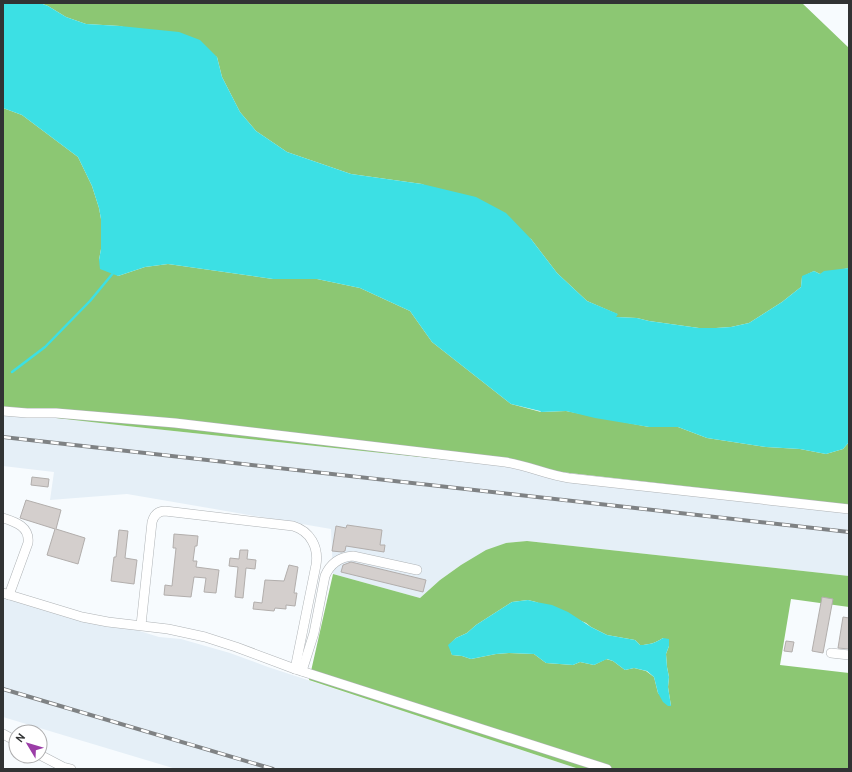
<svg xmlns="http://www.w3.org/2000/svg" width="852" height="772" font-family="Cabin,sans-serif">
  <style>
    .built { fill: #e5eff7 }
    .forest { fill: #8cc773; fill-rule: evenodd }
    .water { fill: #3ce0e4 }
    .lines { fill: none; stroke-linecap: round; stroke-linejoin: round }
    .stream { stroke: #3ce0e4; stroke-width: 2.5 }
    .building { fill: #d4cfcd; stroke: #b2aeac }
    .minor-casing { stroke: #afb3b6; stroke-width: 10 }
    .minor { stroke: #fff; stroke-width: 9 }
    .rail-casing { stroke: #7f8284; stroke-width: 4 }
    .rail { stroke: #fff; stroke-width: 2.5; stroke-dasharray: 8; stroke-linecap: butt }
  </style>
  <rect width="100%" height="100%" fill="#f7fbfe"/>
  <g class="built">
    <polygon points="3,412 127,426 561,472 849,505 849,576 527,541 506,543 461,565 440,580 420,598 333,574 331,529 127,494 50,500 54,472 3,466"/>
    <polygon points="3,589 159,637 181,639 230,653 268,667 579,769 176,769 3,717"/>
  </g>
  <g class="forest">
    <polygon points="40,3 802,3 849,48 849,268 820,274 814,271 802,277 801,287 782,302 749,323 731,327 716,328 699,328 649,321 637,318 615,317 617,314 587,301 557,273 531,239 422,184 351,174 287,152 256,131 240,112 222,77 217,57 120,26 86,24 66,17 48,6"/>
    <polygon points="3,108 22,115 78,157 92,186 99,208 101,219 101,249 99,260 118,276 145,267 168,264 273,279 317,279 360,288 410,311 432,342 511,404 541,412 566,411 649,427 678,427 707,438 766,447 800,449 826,454 843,449 849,442 849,505 561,472 127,426 3,412"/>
    <path d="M527,541l322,35v31l-58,-8 -11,66 69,8v96h-270l-270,-89 24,-106 87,24 20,-18 21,-15 25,-15 20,-7zM528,600l8,2 50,21 5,4 16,8 28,5 5,5c9,0 15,-2 23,-7l6,8 -3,8 1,13 2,10 -1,10 3,19 -13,-13 -4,-16 -8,-6 -12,-3 -9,2 -12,-9 -7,-2 -12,6 -14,-3 -7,3 -27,-2 -12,-9 -25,-1 -13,1 -25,5 -9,-3 -10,-1 -3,-10 7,-7 11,-5 9,-8 36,-23z"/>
  </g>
  <g class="water">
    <polygon points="3,3 40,3 48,6 66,17 86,24 120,26 179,32 200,40 217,57 222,77 240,112 256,131 287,152 351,174 422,184 476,197 506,213 531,239 557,273 587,301 618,314 616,317 637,318 649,321 699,328 716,328 731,327 749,323 782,302 801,287 802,276 814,271 820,274 824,271 849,268 849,442 843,449 826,454 800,449 766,447 707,438 678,427 649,427 595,418 566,411 541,412 540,411 511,404 432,342 410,311 360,288 317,279 273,279 168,264 145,267 118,276 100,269 99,260 101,249 101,219 99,208 92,186 78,157 22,115 3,108"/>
    <path d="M528,600l8,2 16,3 16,7 23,15 16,8 28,5 5,5c9,0 15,-2 23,-7l6,1v7l-3,8 1,13 2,10 -1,10 3,19h-3l-5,-4 -5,-9 -4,-16 -7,-6 -13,-3 -9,2 -12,-9 -6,-2 -13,6 -14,-3 -7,3 -27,-2 -12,-9 -25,-1 -13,1 -25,5 -9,-3 -10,-1 -4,-10 8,-7 11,-5 9,-8 36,-23z"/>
  </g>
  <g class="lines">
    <polyline class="stream" points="12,372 45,347 90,301 114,272"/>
  </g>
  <g class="building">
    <polygon points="32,477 49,479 48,487 31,485"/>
    <polygon points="26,500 61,510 56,529 85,538 78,564 47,555 55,529 20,518"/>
    <polygon points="347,525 382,530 380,545 385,545 384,552 346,546 345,551 342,552 332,551 336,526 346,528"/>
    <polygon points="119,530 128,531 125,558 137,560 134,584 111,581 114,557 116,557"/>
    <polygon points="174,534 198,536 197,546 195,546 193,561 197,561 196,567 219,570 216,593 204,592 206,578 194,577 191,597 164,595 165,585 172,586 176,548 173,548"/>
    <polygon points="240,550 248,550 247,559 256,560 255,569 246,568 243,598 235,597 238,567 229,566 230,558 239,559"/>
    <polygon points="351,562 426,580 423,592 341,572 343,565"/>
    <polygon points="289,565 298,567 294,593 297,593 295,606 286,605 286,609 275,608 274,611 253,609 254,602 262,603 265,580 284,581"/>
    <polygon points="822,597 833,599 823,653 812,651"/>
    <polygon points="843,617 849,618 849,649 838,648"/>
    <polygon points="786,641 794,642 792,652 784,651"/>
  </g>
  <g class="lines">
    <g class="minor-casing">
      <g id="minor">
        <path d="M3,411l24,2h29l119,10 330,39c22,3 42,13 64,16l280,31"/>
        <path d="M3,518c13,4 27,9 25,25l-19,52"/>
        <polyline points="3,593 82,617 108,622 168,629 205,637 236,647 295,669 607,769"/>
        <path d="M141,625l11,-103c2,-7 6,-11 13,-11l128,15c17,5 26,21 23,39l-21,104"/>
        <polyline points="831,653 849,655"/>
        <path d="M302,671l12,-38 11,-57c5,-12 15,-19 28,-20l64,14"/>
        <polyline points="3,734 16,741"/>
        <polyline points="40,755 63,767 71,769"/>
      </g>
    </g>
    <use href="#minor" class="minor"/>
    <g class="rail-casing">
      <g id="rail">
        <polyline points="3,437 849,532"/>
        <polyline points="3,689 273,769"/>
      </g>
    </g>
    <use href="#rail" class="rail"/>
  </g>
  <rect width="852" height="772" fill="none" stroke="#313334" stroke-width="8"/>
  <g transform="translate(28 744) rotate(308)"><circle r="19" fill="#ffffff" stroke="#adadae"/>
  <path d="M0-3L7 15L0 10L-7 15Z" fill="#9b3da7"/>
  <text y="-6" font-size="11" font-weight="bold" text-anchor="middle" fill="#313334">N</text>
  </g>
</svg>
